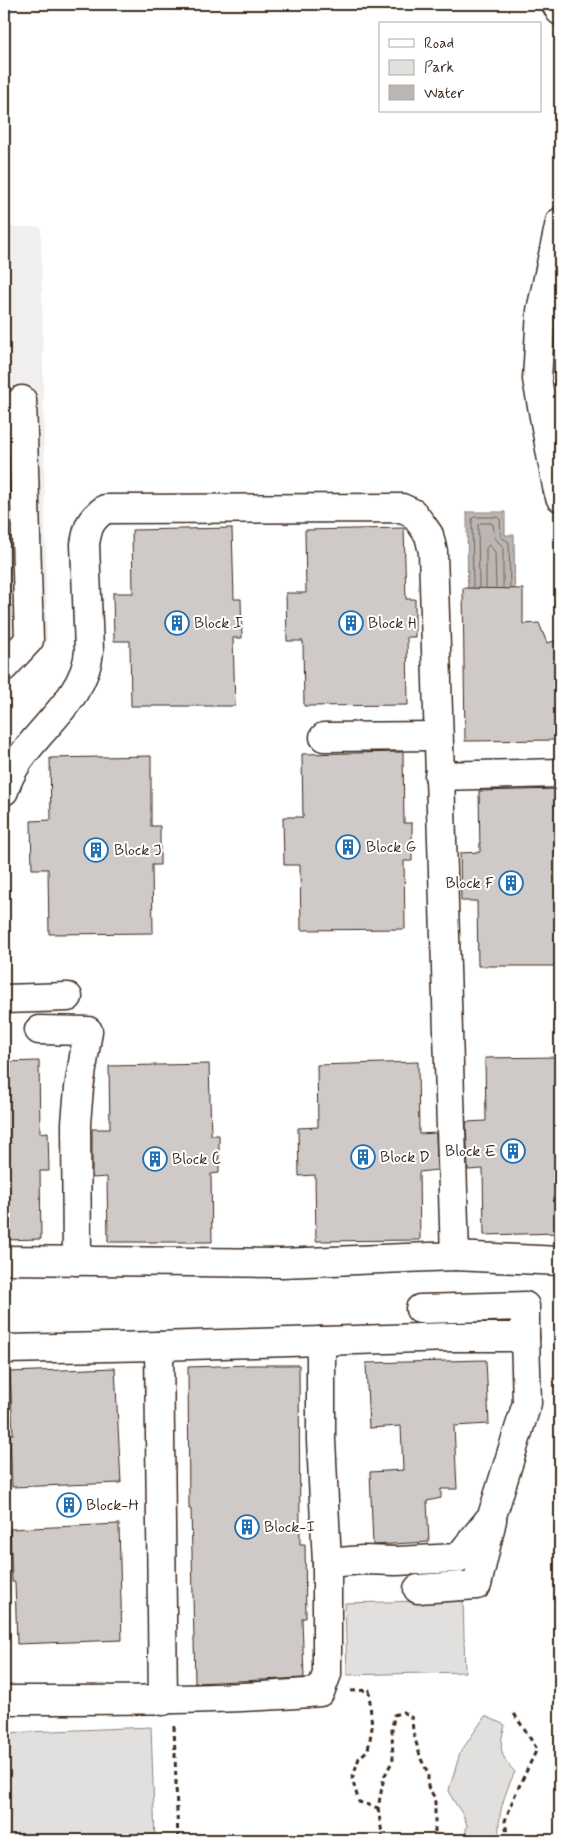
<svg xmlns="http://www.w3.org/2000/svg" width="564" height="1844" font-family="Mynerve,sans-serif">
  <style>
    .built { fill: #f1efee }
    .green { fill: #e2e0de; stroke: #8e857e }
    .water { fill: #bcb6b3; stroke: #887e77 }
    .lines { fill: none; stroke-linecap: round; stroke-linejoin: round }
    .shore { stroke: #6f625a; stroke-width: 1 }
    .building { fill: #cfcac7; stroke: #3b2a1e }
    .minor-casing { stroke: #3b2a1e; stroke-width: 31 }
    .path { stroke: #3b2a1e; stroke-width: 3; stroke-dasharray: 5 4; stroke-linecap: butt }
    .minor { stroke: #fff; stroke-width: 28 }
    .labels { text-anchor: middle; dominant-baseline: central; stroke-width: 4; stroke-linejoin: round; paint-order: stroke }
    .poi-label { font-size: 16px; fill: #3b2a1e; stroke: #fff; text-anchor: start }
  </style>
  <rect width="100%" height="100%" fill="#fff"/>
  <filter id="ink" filterUnits="userSpaceOnUse"><feTurbulence type="fractalNoise" baseFrequency=".02" numOctaves="2"/><feDisplacementMap in="SourceGraphic" scale="10" xChannelSelector="R" yChannelSelector="G"/><feConvolveMatrix kernelMatrix="1 2 1 2 8 2 1 2 1" color-interpolation-filters="sRGB"/></filter>
  <g filter="url(#ink)">
    <polygon class="built" points="4,227 41,227 47,640 4,691"/>
    <g class="green">
      <polygon points="463,1600 465,1672 347,1675 345,1603"/>
      <path d="M485,1716l20,9c-6,22 -6,30 10,47 -11,22 -18,44 -16,68h-35l3,-15 -4,-10 -11,-17 -3,-8 11,-37z"/>
      <polygon points="151,1727 155,1840 6,1840 4,1733"/>
    </g>
    <polygon class="water" points="467,512 505,512 505,535 514,535 515,620 468,620"/>
    <g class="lines">
      <g class="shore">
        <polyline points="473,587 472,519 474,517 497,517 500,519 501,537 509,542 510,588"/>
        <polyline points="479,587 478,525 480,523 492,523 493,525 495,538 503,547 503,587"/>
        <polyline points="486,587 486,548 489,545 495,552 496,587"/>
      </g>
    </g>
    <g class="building">
      <polygon points="232,528 234,599 241,599 242,638 233,638 235,706 131,706 130,641 114,641 113,593 133,593 132,530"/>
      <polygon points="404,528 406,599 415,599 415,637 407,637 408,705 304,706 303,641 287,641 286,593 306,593 305,530"/>
      <polygon points="463,588 523,589 523,624 539,623 547,643 559,640 560,740 465,741"/>
      <polygon points="403,752 404,823 412,823 412,861 404,861 405,929 301,930 300,865 284,865 283,817 303,817 302,754"/>
      <polygon points="151,756 151,826 160,826 160,865 152,865 153,933 49,934 48,869 32,869 31,821 51,820 50,758"/>
      <polygon points="560,789 560,966 478,966 477,901 461,901 460,853 480,852 479,791"/>
      <polygon points="560,1057 560,1233 484,1235 483,1169 468,1170 466,1122 486,1121 485,1058"/>
      <polygon points="39,1061 40,1133 48,1132 49,1171 40,1171 41,1239 4,1240 4,1062"/>
      <polygon points="418,1062 419,1134 436,1133 437,1170 419,1172 420,1240 316,1241 315,1175 299,1176 298,1128 318,1127 317,1065"/>
      <polygon points="209,1064 211,1135 219,1135 219,1173 211,1174 212,1242 108,1242 107,1177 92,1178 92,1129 110,1129 109,1066"/>
      <polygon points="486,1360 489,1424 454,1426 457,1489 441,1489 441,1498 427,1501 429,1542 373,1545 370,1472 403,1470 401,1426 369,1428 366,1363"/>
      <polygon points="251,1365 299,1365 300,1544 305,1544 306,1618 302,1618 304,1678 195,1683 191,1509 189,1509 188,1367"/>
      <polygon points="115,1368 121,1483 12,1487 10,1434 13,1434 10,1372"/>
      <polygon points="119,1524 122,1640 17,1644 15,1582 12,1582 10,1529"/>
    </g>
    <g class="lines">
      <g class="minor-casing">
        <g id="minor">
          <polyline points="556,4 560,11"/>
          <polyline points="560,222 541,311 537,379 557,487 560,497"/>
          <polyline points="4,667 29,640 22,400"/>
          <polyline points="324,737 438,736"/>
          <polyline points="439,776 560,773"/>
          <path d="M4,791c3,-10 8,-20 13,-28 23,-36 69,-67 72,-112l-4,-107c3,-18 5,-24 20,-35l297,-1 11,5 9,12 7,10 4,17 22,704 -173,7 -278,-3"/>
          <polyline points="4,999 68,997"/>
          <polyline points="39,1030 88,1031 79,1088 76,1123 77,1261"/>
          <polyline points="455,1256 560,1261"/>
          <polyline points="420,1309 525,1306 525,1337"/>
          <polyline points="321,1341 321,1440 327,1563"/>
          <polyline points="159,1346 163,1701"/>
          <path d="M4,1349l155,-3 293,-9h73l2,66 -35,113 -34,42 -62,3 -33,-1 -36,3v111l-7,18c-105,9 -211,8 -316,8"/>
          <polyline points="418,1589 477,1585 492,1520"/>
        </g>
      </g>
      <g class="path">
        <polyline points="351,1691 369,1690 372,1728 368,1750 359,1758 352,1779 359,1802 378,1808 384,1777 393,1760 392,1730 394,1715 403,1712 412,1718 413,1732 421,1759 428,1773 428,1787 435,1798 435,1840"/>
        <polyline points="174,1726 178,1840"/>
        <polyline points="378,1808 383,1840"/>
        <polyline points="508,1840 505,1821 514,1797 537,1749 513,1712"/>
      </g>
      <use href="#minor" class="minor"/>
    </g>
  </g>
  <defs>
    <g id="building-ring" transform="scale(1.25)"><circle r="9.5" fill="#fff" stroke="#1f6fb2" stroke-width="1.5"/><path d="M-4-6H4V6H1V3H-1V6H-4ZM-2.5-4.3h1.7v1.8h-1.7ZM.8-4.3h1.7v1.8H.8ZM-2.5-1h1.7V.8h-1.7ZM.8-1h1.7V.8H.8Z" fill="#1f6fb2"/></g>
  </defs>
  <g fill-rule="evenodd">
    <use href="#building-ring" x="177" y="623"/>
    <use href="#building-ring" x="351" y="623"/>
    <use href="#building-ring" x="348" y="847"/>
    <use href="#building-ring" x="96" y="850"/>
    <use href="#building-ring" x="511" y="883"/>
    <use href="#building-ring" x="513" y="1151"/>
    <use href="#building-ring" x="363" y="1157"/>
    <use href="#building-ring" x="155" y="1159"/>
    <use href="#building-ring" x="69" y="1505"/>
    <use href="#building-ring" x="247" y="1527"/>
  </g>
  <g class="labels">
    <g class="poi-label">
      <text x="194" y="623">Block I</text>
      <text x="368" y="623">Block H</text>
      <text x="366" y="847">Block G</text>
      <text x="114" y="850">Block J</text>
      <text x="494" y="883" text-anchor="end">Block F</text>
      <text x="496" y="1151" text-anchor="end">Block E</text>
      <text x="380" y="1157">Block D</text>
      <text x="172" y="1159">Block C</text>
      <text x="86" y="1505">Block-H</text>
      <text x="264" y="1527">Block-I</text>
    </g>
  </g>
  <rect width="564" height="1844" fill="none" stroke="#fff" stroke-width="20"/>
  <rect x="10" y="10" width="544" height="1824" fill="none" stroke="#3b2a1e" stroke-width="2" filter="url(#ink)"/>
  <rect x="379" y="22" width="162" height="90" fill="#ffffff" stroke="#b1aaa5"/>
  <rect x="389" y="39" width="25" height="8" fill="#ffffff" stroke="#b1aaa5"/>
  <text x="424" y="48" font-size="15" fill="#3b2a1e">Road</text>
  <rect x="389" y="60" width="25" height="15" fill="#e2e0de" stroke="#b1aaa5"/>
  <text x="424" y="72" font-size="15" fill="#3b2a1e">Park</text>
  <rect x="389" y="85" width="25" height="15" fill="#bcb6b3" stroke="#b1aaa5"/>
  <text x="424" y="98" font-size="15" fill="#3b2a1e">Water</text>
</svg>
